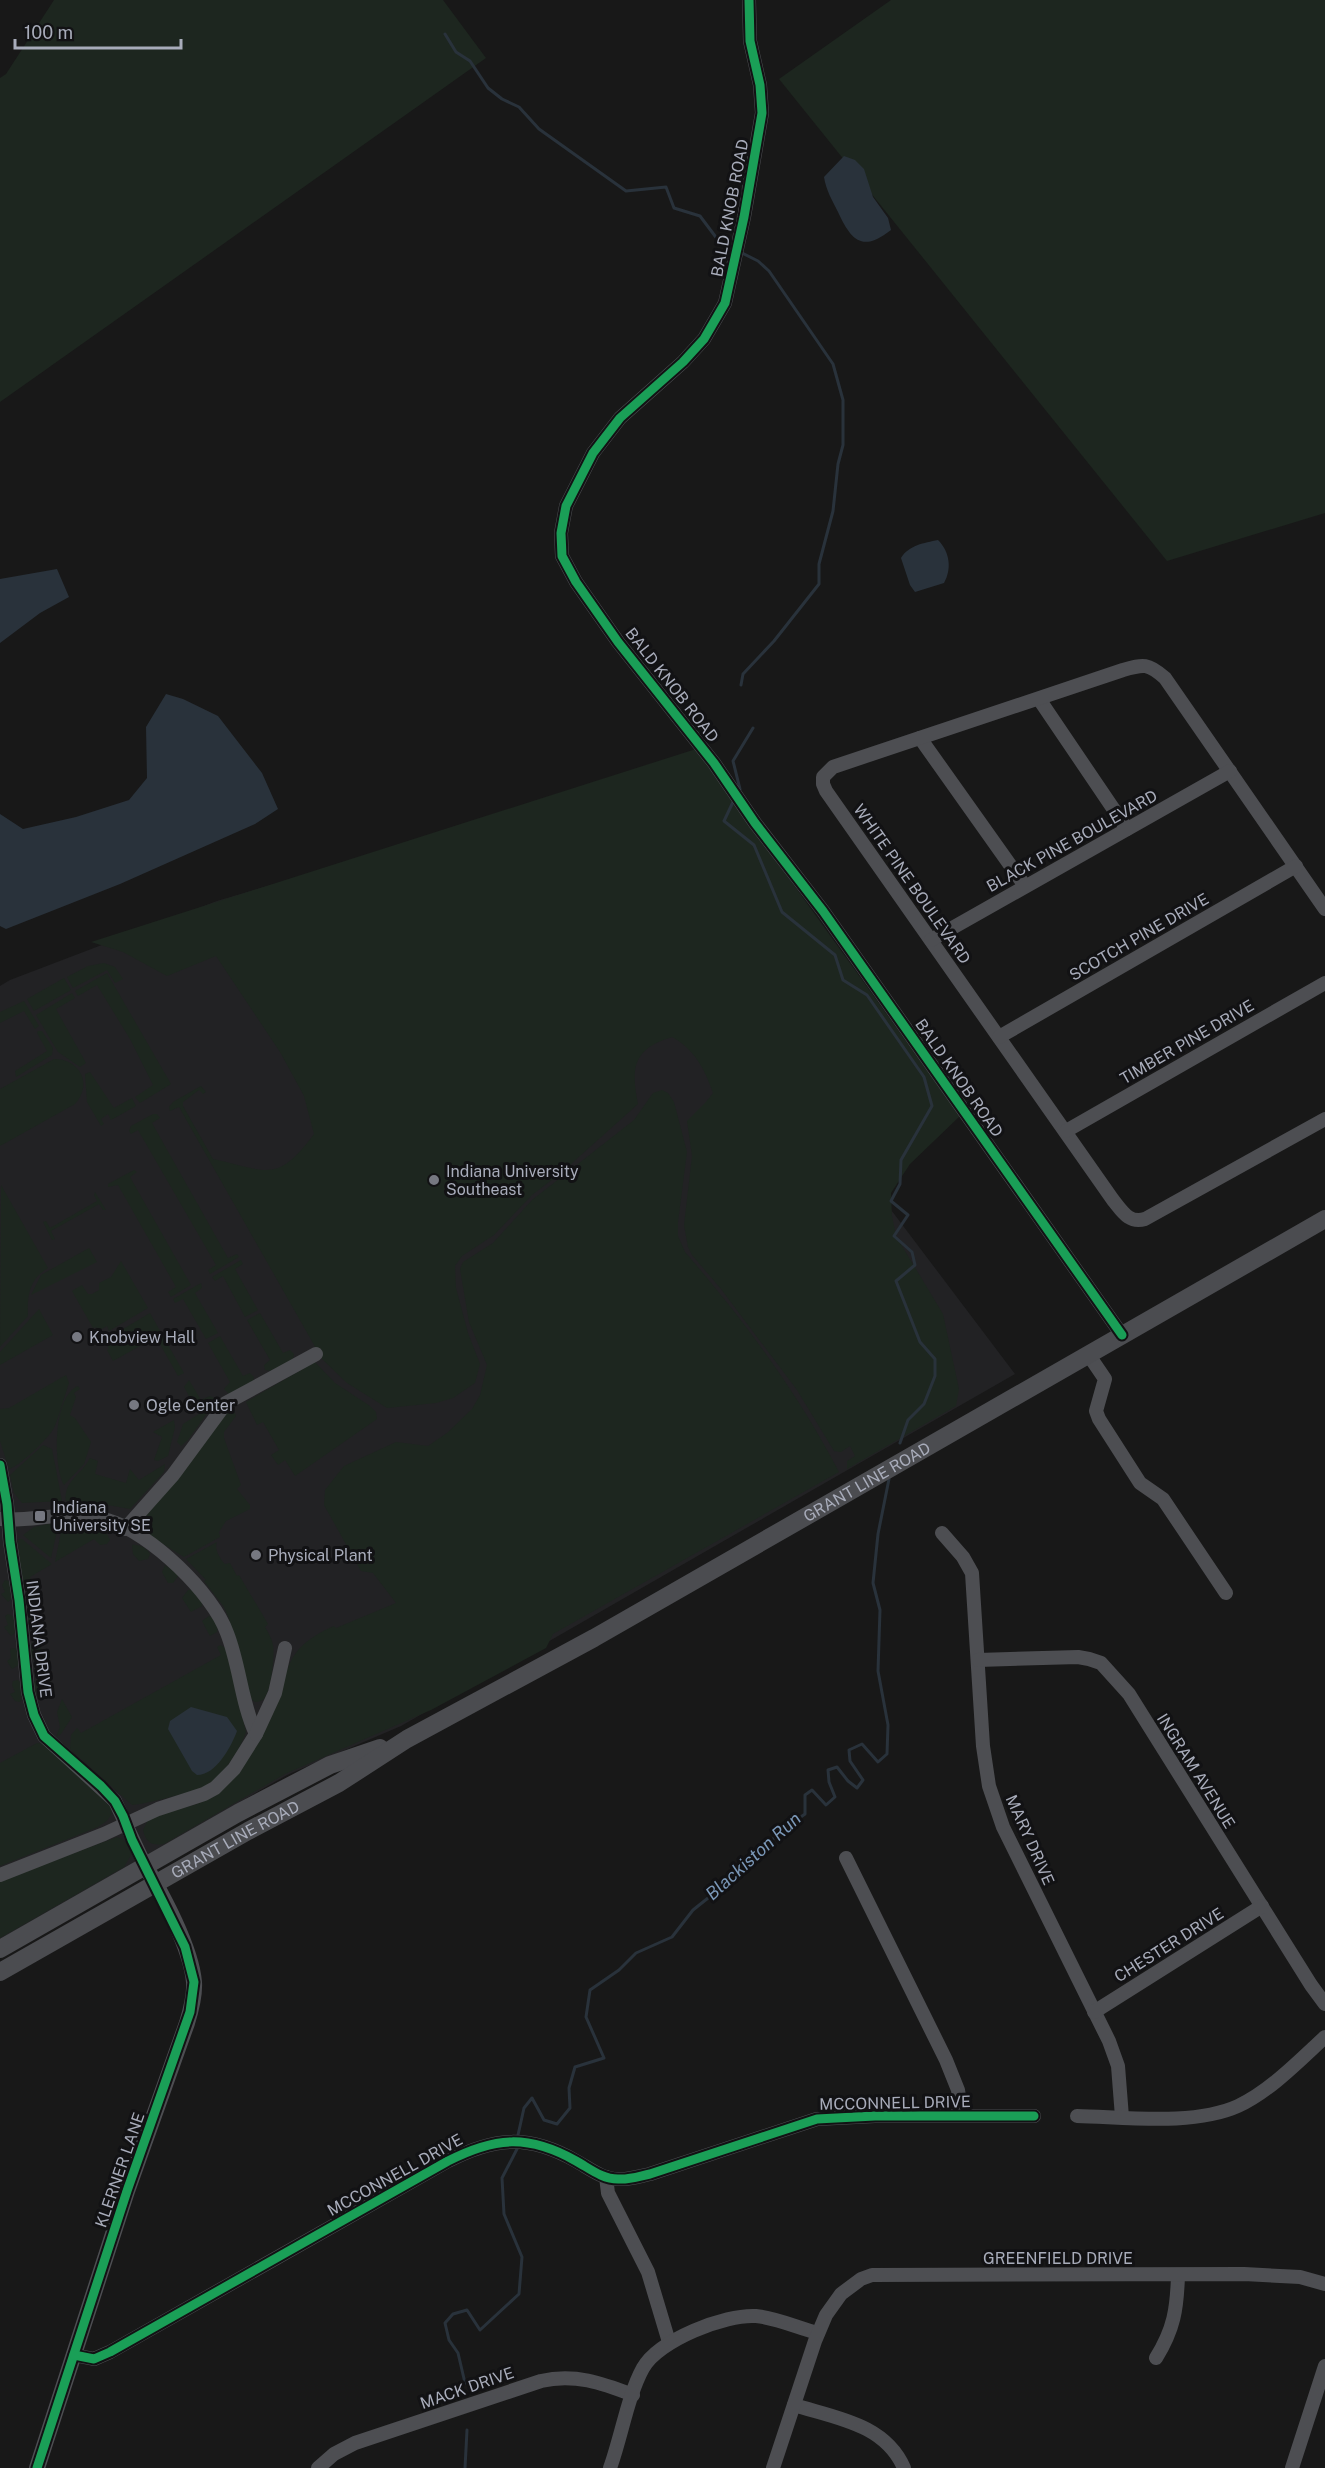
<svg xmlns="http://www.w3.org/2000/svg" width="1325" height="2468" font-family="'Public Sans',sans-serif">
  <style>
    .built { fill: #222224 }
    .green { fill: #1d261f }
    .water { fill: #29323b }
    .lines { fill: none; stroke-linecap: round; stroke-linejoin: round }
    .stream { stroke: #29323b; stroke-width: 3 }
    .minor { stroke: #4d4e52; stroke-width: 14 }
    .tertiary { stroke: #4d4e52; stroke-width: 16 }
    .secondary { stroke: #4b4c50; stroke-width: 18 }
    .cycleway-casing { stroke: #121214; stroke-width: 13 }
    .cycleway { stroke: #1a9f57; stroke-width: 9 }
    .poi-dot { fill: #767881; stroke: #121214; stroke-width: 2 }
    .labels { text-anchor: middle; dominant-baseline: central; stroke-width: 6; stroke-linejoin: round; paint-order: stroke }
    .street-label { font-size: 16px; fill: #a8acba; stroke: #121214 }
    .poi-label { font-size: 16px; fill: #a8acba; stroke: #121214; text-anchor: start }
    .water-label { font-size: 18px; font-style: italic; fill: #7b98b8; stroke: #121214 }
  </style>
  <rect width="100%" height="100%" fill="#181818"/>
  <polygon class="built" points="577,794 1015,1374 401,1726 287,1775 0,1939 0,986 10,980 217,901"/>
  <g class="green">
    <polygon points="54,0 443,0 486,58 0,402 0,78 6,74"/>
    <polygon points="891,0 1325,0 1325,513 1167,561 779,79"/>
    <path d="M696,749l264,367 -50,48 -19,29 1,23 4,20 47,78 16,75 -3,17 -109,63v-8l8,-5 -5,-10 -9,6 -7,-1 -37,-61 -76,-101 -29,-34 -4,-8 -4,-22 8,-69 -5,-35 19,-19 7,-9c-8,-24 -19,-44 -41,-56 -40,12 -41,32 -34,67l-77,69 -29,22 -38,40 -32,21 -7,10 1,22 12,45 12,31 -5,19 -22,15 -17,5 -49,5 -40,-25 -25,-24 -143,-252 -9,4 -1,-4 4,-5 28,-16 5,6 -3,2 -4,-4 -16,12v4l30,53c55,12 64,25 101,-25l-10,-38 -24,-44 -64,-96 -49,20 -44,-24 -32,-10z"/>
    <polygon points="104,963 115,967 123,979 115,983 107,970 73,988 67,977 88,966"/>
    <polygon points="107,973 171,1084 140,1103 135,1097 153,1085 130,1039 97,985 78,996 75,991"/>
    <polygon points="64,978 71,990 34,1011 27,999"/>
    <polygon points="72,993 75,998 56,1009 86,1063 80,1067 58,1052 36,1015"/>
    <polygon points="24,1001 39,1026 35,1029 24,1011 0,1023 0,1012"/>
    <polygon points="38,1031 42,1031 53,1048 52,1055 16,1077 15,1071 47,1051 37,1033"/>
    <path d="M54,1059c26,0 39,25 21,45l-75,42v-57z"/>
    <polygon points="90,1072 114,1108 132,1098 136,1106 111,1120 108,1114 101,1119 104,1124 101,1126 87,1102 85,1074"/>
    <path d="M662,1090l6,3 6,9 13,50 -9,70v14l7,16c59,68 113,141 154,220l-286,162 -7,14 -115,62 -146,64 -121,70c-12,2 -18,-1 -21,-14l5,-10c22,-13 53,-11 72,-29 18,-16 45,-57 54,-80 16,-45 11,-63 60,-85l2,2 60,-25 -23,-30 -12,-2 -37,-66 1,-15 19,-24 52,-24 32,4 19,-13 25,-24 8,-14 7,-30 -18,-43 -9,-53 3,-7 30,-19 39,-43 102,-80 19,-27z"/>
    <polygon points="153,1114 157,1114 160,1118 152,1123 228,1258 237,1254 239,1257 210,1274 208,1270 216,1265 138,1130 131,1134 129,1131 131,1126"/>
    <polygon points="134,1170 137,1172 130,1177 191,1285 171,1297 168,1292 176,1287 118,1185 108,1187 108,1184"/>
    <path d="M1,1185l47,83c-19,11 -21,28 -20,48l-28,31z"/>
    <polygon points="95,1192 106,1210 103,1210 99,1204 51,1231 55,1239 52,1240 43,1222 46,1221 50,1228 97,1201 94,1195"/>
    <polygon points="89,1248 97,1262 31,1295 41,1275"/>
    <polygon points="241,1260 243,1264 235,1269 258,1310 245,1317 223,1276 215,1281 212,1277"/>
    <polygon points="121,1261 148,1308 109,1331 107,1326 98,1331 96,1327 93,1328 72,1291 82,1285 88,1294 92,1294 99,1290 99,1283 111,1277"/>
    <polygon points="201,1283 202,1288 195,1293 218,1333 206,1339 183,1299 175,1303 173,1299"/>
    <polygon points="39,1309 53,1335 0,1365 0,1352"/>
    <polygon points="150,1313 184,1373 178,1376 156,1337 113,1361 107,1350 109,1349 106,1343 115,1338 113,1335"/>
    <polygon points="260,1313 283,1353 290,1350 294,1354 293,1359 271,1371 265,1370 264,1365 270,1360 247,1320"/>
    <polygon points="220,1336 243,1376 250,1373 254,1377 253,1381 229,1394 224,1389 230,1382 208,1343"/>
    <polygon points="315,1362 335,1383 370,1406 376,1412 377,1419 295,1476 285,1460 278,1465 271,1455 279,1450 263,1422 257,1425 246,1402"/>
    <path d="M66,1375l3,8c-5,14 -9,31 -15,45 -5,10 -35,39 -45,41l-9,-28v-32l9,-1z"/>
    <polygon points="189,1380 201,1400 210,1396 214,1398 215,1402 188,1440 181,1446 177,1442 183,1424 199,1414 184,1387"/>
    <path d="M78,1386l2,3 -6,4 2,4 -6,18 5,3 16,24 -7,22 -20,21c-11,-21 -11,-89 14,-99z"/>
    <polygon points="229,1410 234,1411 236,1416 224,1432 224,1438 241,1485 237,1489 250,1505 250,1509 226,1521 219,1532 220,1537 184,1557 142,1531 140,1520"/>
    <polygon points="174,1420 175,1427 168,1456 158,1461 154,1460 162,1437 153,1432"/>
    <polygon points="43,1445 52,1449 62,1501 22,1503 14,1493 10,1475"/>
    <path d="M90,1458l8,3 -3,13 31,9 4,-14 9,11 26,-16 -1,8 -34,37 -33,-6 -31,-2c-3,-19 15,-26 24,-43z"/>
    <polygon points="48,1524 58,1526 51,1558 23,1535 34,1527"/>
    <path d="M64,1525c17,-2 40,-3 46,15l-3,4 -7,1 -6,-6 -39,23 7,-35z"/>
    <polygon points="18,1539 22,1539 52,1564 30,1577 32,1584 28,1587 23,1584 16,1547"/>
    <path d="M217,1542c-3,7 3,17 8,22l5,-1 7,13 2,-1 29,49 -3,3c3,5 7,12 8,18 2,11 -2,46 -9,54 -2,2 -6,3 -9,3l-4,-3 -22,-80 -5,-12 -20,-26 2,-1 -20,-21z"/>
    <path d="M132,1545c6,-1 15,3 18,9l-2,5 -9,2 -6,-7z"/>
    <polygon points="165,1565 179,1575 173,1583 168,1583 162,1572"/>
    <polygon points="5,1580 9,1581 13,1597 8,1602 1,1594 5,1592 2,1585"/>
    <polygon points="188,1590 193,1590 202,1601 202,1606 191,1612 182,1598"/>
    <polygon points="29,1604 37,1609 38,1621 32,1625 27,1623 26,1606"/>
    <polygon points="8,1614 14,1617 16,1632 11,1636 4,1627 8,1625 5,1616"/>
    <polygon points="209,1616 213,1618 218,1626 217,1632 210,1636 202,1621"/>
    <path d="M33,1642h3c6,5 8,12 3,19l-8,-4 -2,-11z"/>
    <path d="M220,1645l6,3 20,84c-6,18 -24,46 -42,55 -11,5 -59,17 -72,18l-62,-56 1,-14 6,-7 4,5 140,-78 -4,-8z"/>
    <polygon points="10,1649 14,1648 18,1651 19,1665 12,1669 7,1661 11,1658"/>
    <polygon points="39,1678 45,1685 50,1681 55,1689 39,1698 36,1696 33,1683"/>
    <polygon points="13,1681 18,1680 21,1683 23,1697 20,1702 15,1701 10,1694 15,1692 12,1685"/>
    <polygon points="62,1699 72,1717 61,1734 56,1737 60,1727 57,1712"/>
    <path d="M37,1743l7,1 68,63c0,11 -5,14 -14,20l-98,39v-103z"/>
    <path d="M117,1837c10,3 12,9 14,18l-7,12 -124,71v-57z"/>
  </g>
  <g class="water">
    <path d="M844,156l11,4 9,9 9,28 15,21 3,12c-29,23 -40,10 -53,-18 -6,-12 -12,-22 -14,-35z"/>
    <path d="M938,540c12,12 14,29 6,43l-29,9 -5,-7 -9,-27c8,-13 23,-15 37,-18z"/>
    <polygon points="57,569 69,597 40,613 0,643 0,579"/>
    <polygon points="166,694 183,699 218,716 262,773 278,809 255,824 120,884 6,929 0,926 0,814 23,829 76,817 129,800 147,778 146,727"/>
    <path d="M191,1707l36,10 10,14c-6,16 -21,44 -40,44l-5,-4 -24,-42 2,-8z"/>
  </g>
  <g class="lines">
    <g class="stream">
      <polyline points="445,34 456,52 470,61 488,88 502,99 519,107 539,129 626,191 666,187 674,208 700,216 718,240 730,246"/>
      <polyline points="740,252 758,261 769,271 833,364 843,400 843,445 838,464 833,511 819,564 819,584 774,641 743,674 741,685"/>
      <polyline points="740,789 733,761 753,728"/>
      <polyline points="733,802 724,821 754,845 782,912 835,955 843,980 867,995 924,1077 932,1106 901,1160 900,1184 891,1201 908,1215 894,1236 912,1252 915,1265 896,1281 920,1342 935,1359 935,1376 924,1404 908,1420 900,1443"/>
      <polyline points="518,2135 524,2108 532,2098 544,2120 557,2124 570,2108 569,2088 575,2067 604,2058 586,2017 590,1990 619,1970 636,1953 672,1937 693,1910 757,1859 778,1833 805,1814 805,1795 812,1790 826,1805 835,1797 829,1782 828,1770 837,1767 848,1781 857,1788 863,1780 850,1761 849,1750 862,1744 878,1762 887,1754 888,1725 878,1671 880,1610 873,1583 878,1534 889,1479"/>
      <polyline points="465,2383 458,2353 449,2340 445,2323 453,2314 467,2310 480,2330 519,2294 522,2257 504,2214 502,2178 517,2149"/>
      <polyline points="465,2468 467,2430"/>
    </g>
    <g class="minor">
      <polyline points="749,0 750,41 760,85 762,113 744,217 725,303 704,339 683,362 620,418 593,453 566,506 561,533 562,556 576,582 618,642 714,763 755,823 823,911 1122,1335"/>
      <polyline points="1039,699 1127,829"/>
      <polyline points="920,738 1025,886"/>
      <path d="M1325,909l-160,-231c-17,-15 -21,-14 -42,-8l-290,97 -10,10v7l3,7 287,409c9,11 16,24 32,19l180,-100"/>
      <polyline points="931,940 1230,771"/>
      <polyline points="999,1037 1296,866"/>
      <polyline points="1066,1131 1325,983"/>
      <polyline points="1088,1354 1105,1379 1096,1411 1099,1419 1140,1483 1163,1499 1226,1593"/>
      <polyline points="0,1465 7,1504 10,1542 19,1600 28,1692 34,1715 44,1736 115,1801 145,1865"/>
      <path d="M0,1519c27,3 55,-6 83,-3 8,1 18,2 27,5 40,12 103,72 117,112 13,33 14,69 29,101l-22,35 -19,19 -11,6 -46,15 -54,25 -104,41"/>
      <polyline points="125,1529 173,1475 226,1403 316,1354"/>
      <polyline points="942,1533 963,1557 972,1573 983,1746 989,1786 1003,1827 1109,2041 1118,2066 1122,2117"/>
      <polyline points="978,1660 1078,1657 1089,1659 1101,1663 1129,1694 1311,1985 1325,2004"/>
      <polyline points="256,1734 275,1693 285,1648"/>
      <polyline points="846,1858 946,2060 958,2090 962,2116"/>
      <polyline points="1094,2012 1262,1906"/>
      <path d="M1077,2116c48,1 117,10 161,-10 31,-14 62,-46 87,-69"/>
      <polyline points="606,2177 608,2193 648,2272 669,2342"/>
      <path d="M74,2355l20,4 16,-7 338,-191c47,-24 80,-27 128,0 13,7 26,18 42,18 11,1 22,-3 32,-5l167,-55 58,-3h159"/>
      <path d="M1156,2358c18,-29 21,-49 22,-83"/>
      <path d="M794,2405c42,13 91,19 110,63"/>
      <path d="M318,2468l16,-14 21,-11 186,-62c33,-8 61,2 92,14"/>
      <path d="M610,2468c11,-30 18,-73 33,-100 16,-28 82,-54 113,-52 21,2 42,12 62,17"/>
      <polyline points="773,2468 815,2341 826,2315 841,2294 861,2279 872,2275 1244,2274 1300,2277 1325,2284"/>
      <polyline points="1292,2468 1325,2366"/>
    </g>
    <path class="tertiary" d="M37,2468l90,-277 60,-168c4,-13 8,-27 7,-41 -3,-35 -32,-87 -49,-117"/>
    <g class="secondary">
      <polyline points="0,1949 238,1813 330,1765 380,1748"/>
      <path id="s1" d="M0,1972l248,-141 91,-48 68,-44 187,-101 731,-419"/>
    </g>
    <g class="cycleway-casing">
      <g id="cycleway">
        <polyline points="749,0 750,41 760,85 762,113 744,217 725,303 704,339 683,362 620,418 593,453 566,506 561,533 562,556 576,582 618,642 714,763 755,823 823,911 1122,1335"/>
        <polyline points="0,1465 7,1504 10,1542 19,1600 28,1692 34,1715 44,1736 101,1786 115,1801 123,1816 132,1840 185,1947 194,1982 190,2012 127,2191 37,2468"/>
        <path d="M74,2355l20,4 16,-7 338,-191c47,-24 80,-27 128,0 13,7 26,18 42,18 11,1 22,-3 32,-5l167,-55 58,-3h159"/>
      </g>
    </g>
    <use href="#cycleway" class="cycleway"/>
  </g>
  <g class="poi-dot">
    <circle cx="434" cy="1180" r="6"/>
    <circle cx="77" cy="1337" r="6"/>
    <circle cx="134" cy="1405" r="6"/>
    <rect x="34" y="1510" width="12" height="12" rx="3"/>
    <circle cx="256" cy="1555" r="6"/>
  </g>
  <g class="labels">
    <g class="street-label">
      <text transform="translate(730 208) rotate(-79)">BALD KNOB ROAD</text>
      <text transform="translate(672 685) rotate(52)">BALD KNOB ROAD</text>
      <text transform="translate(1072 841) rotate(-29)">BLACK PINE BOULEVARD</text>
      <text transform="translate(912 884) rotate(55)">WHITE PINE BOULEVARD</text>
      <text transform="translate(1139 937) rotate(-30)">SCOTCH PINE DRIVE</text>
      <text transform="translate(1187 1042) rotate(-30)">TIMBER PINE DRIVE</text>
      <text transform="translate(959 1078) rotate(55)">BALD KNOB ROAD</text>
      <text stroke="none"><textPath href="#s1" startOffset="996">GRANT LINE ROAD</textPath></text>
      <text transform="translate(39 1639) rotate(83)">INDIANA DRIVE</text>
      <text transform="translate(1196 1771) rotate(58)">INGRAM AVENUE</text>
      <text stroke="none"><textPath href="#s1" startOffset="270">GRANT LINE ROAD</textPath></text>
      <text transform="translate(1030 1840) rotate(66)">MARY DRIVE</text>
      <text transform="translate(1169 1945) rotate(-32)">CHESTER DRIVE</text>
      <text transform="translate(895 2103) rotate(-1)">MCCONNELL DRIVE</text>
      <text transform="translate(120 2170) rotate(-71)">KLERNER LANE</text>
      <text transform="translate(395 2175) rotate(-29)">MCCONNELL DRIVE</text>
      <text x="1058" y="2258">GREENFIELD DRIVE</text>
      <text transform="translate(467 2388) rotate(-19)">MACK DRIVE</text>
    </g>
    <g class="poi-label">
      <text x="446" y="1171">Indiana University<tspan x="446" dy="18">Southeast</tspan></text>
      <text x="89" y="1337">Knobview Hall</text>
      <text x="146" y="1405">Ogle Center</text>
      <text x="52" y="1507">Indiana<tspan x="52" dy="18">University SE</tspan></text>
      <text x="268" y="1555">Physical Plant</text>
    </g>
    <g class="water-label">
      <text transform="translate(753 1856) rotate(-42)">Blackiston Run</text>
    </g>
  </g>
  <path d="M15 39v9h166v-9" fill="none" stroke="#a8acba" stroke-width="3"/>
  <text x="24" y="39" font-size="18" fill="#a8acba" stroke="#121214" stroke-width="4.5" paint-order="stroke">100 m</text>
</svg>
